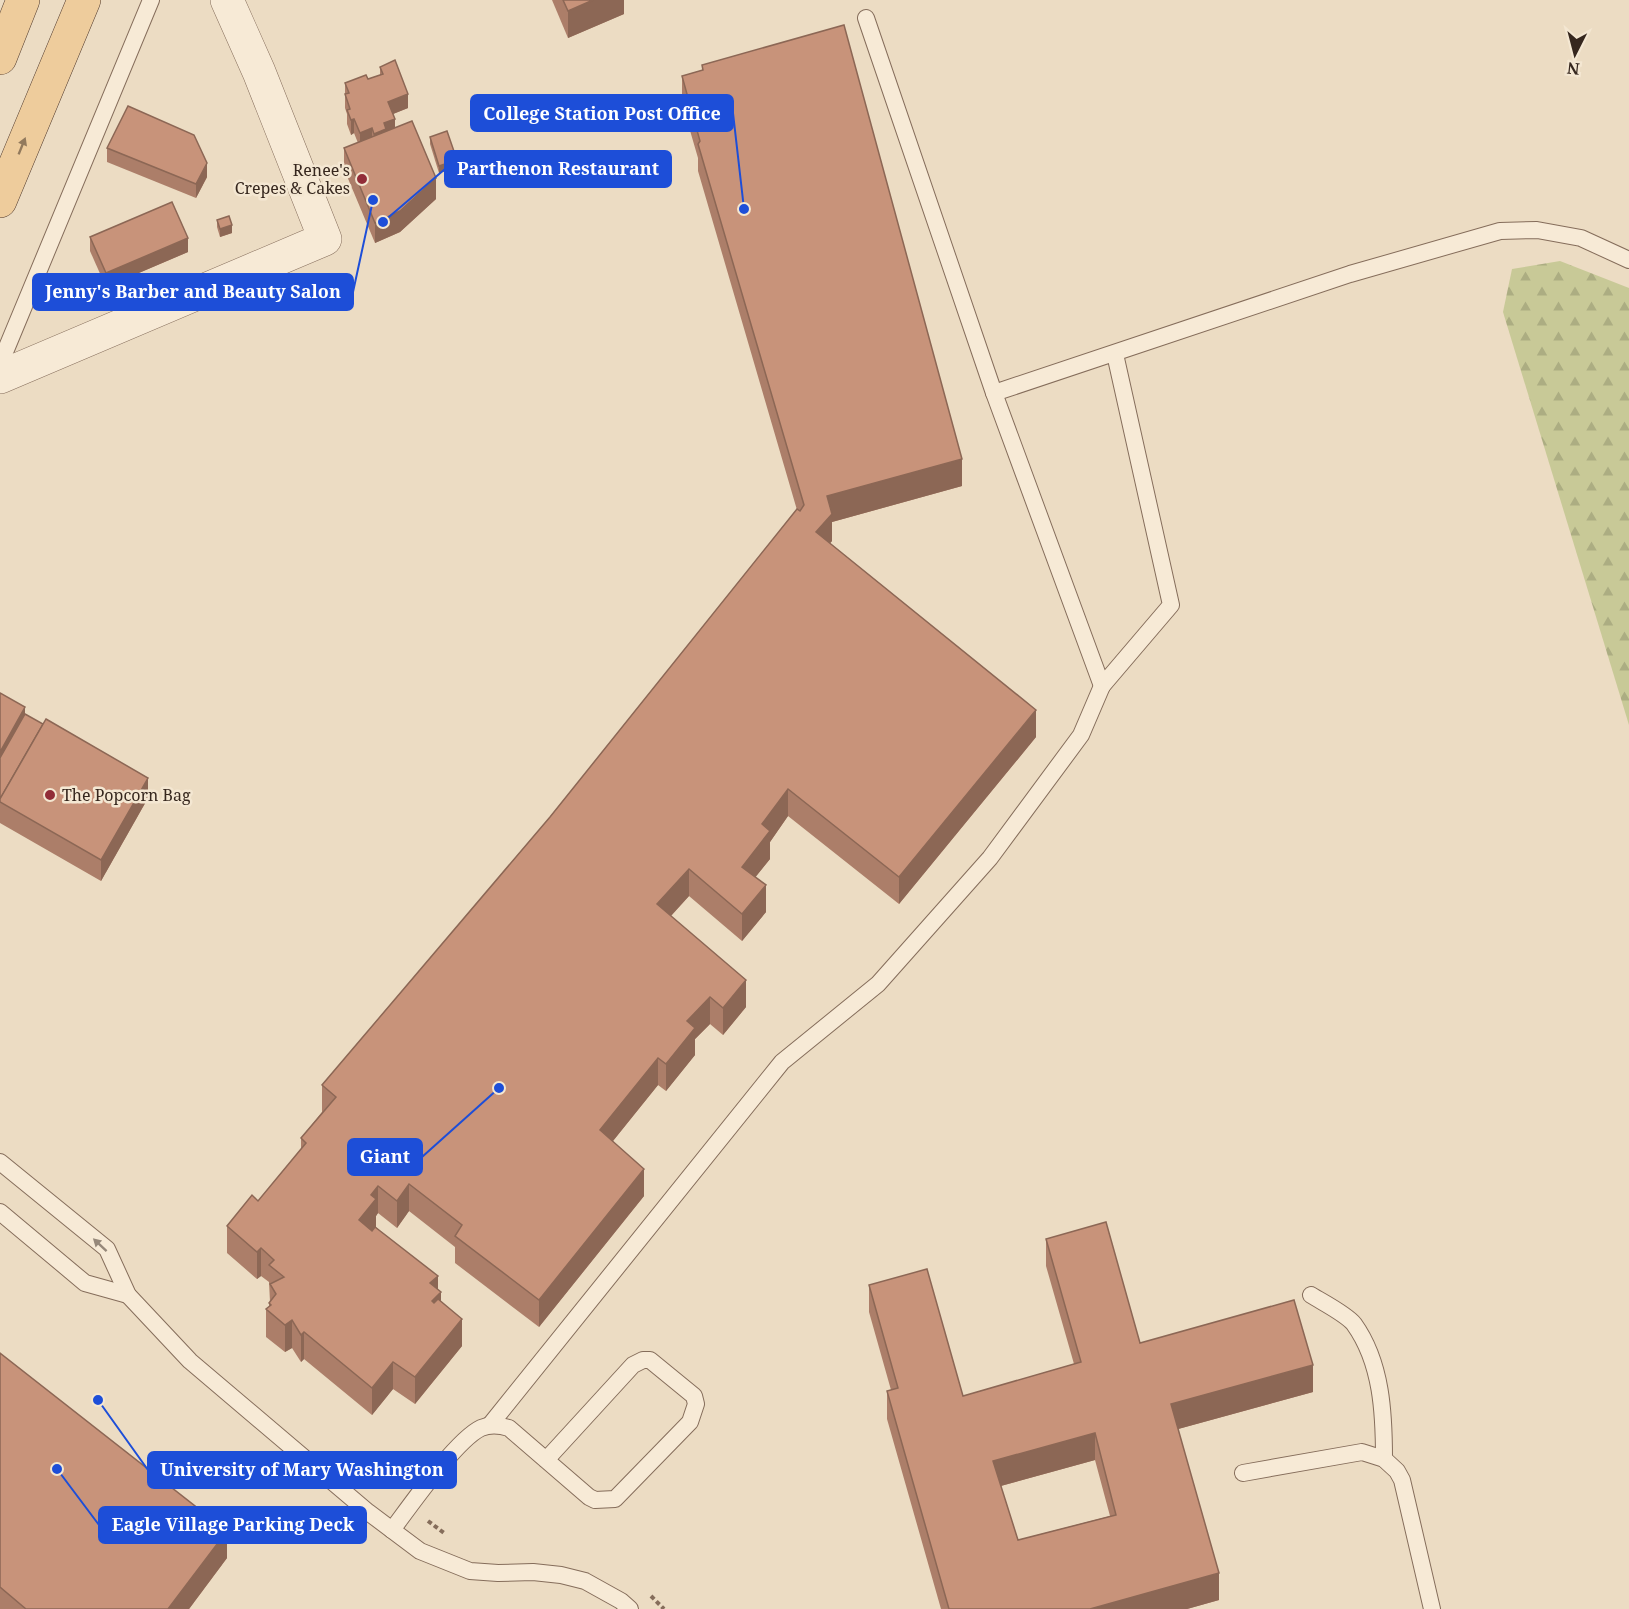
<svg xmlns="http://www.w3.org/2000/svg" width="1629" height="1609" font-family="'Noto Serif',serif">
  <style>
    .forest { fill: url(#forest-firs) }
    .lines { fill: none; stroke-linecap: round; stroke-linejoin: round }
    .service-casing { stroke: #856d5b; stroke-width: 18 }
    .minor-casing { stroke: #856d5b; stroke-width: 34 }
    .primary-casing { stroke: #533c2f; stroke-width: 34 }
    .path { stroke: #856d5b; stroke-width: 4; stroke-dasharray: 4.5 3; stroke-linecap: butt }
    .service { stroke: #f7ead6; stroke-width: 16 }
    .minor { stroke: #f7ead6; stroke-width: 33 }
    .primary { stroke: #eecc9c; stroke-width: 33 }
    .wall { fill: #ac7e69; fill-rule: evenodd }
    .shaded-wall { fill: #8c6755 }
    .building { fill: #c8937a; stroke: #8c6755; stroke-width: 1.5; fill-rule: evenodd }
    .oneway { fill: #927a5d }
    .oneway2 { fill: #96887a }
    .poi-dot { fill: #922d38; stroke: #f4e7d2; stroke-width: 2 }
    .labels { text-anchor: middle; dominant-baseline: central; stroke-width: 5; stroke-linejoin: round; paint-order: stroke }
    .poi-label { font-size: 16px; fill: #36271e; stroke: #f4e7d2; text-anchor: end }
    .leader { fill: none; stroke: #1d4ed8; stroke-width: 2 }
    .callout-dot { fill: #1d4ed8; stroke: #f4e7d2; stroke-width: 2 }
    .callout { fill: #1d4ed8; stroke: #1d4ed8; stroke-width: 2 }
    .callout-label { font-size: 18px; text-anchor: middle; font-weight: bold; fill: #fff }
  </style>
  <defs>
    <pattern id="forest-firs" width="22" height="20" patternUnits="userSpaceOnUse" patternTransform="scale(1.5)"><rect width="22" height="20" fill="#c8c997"/><path d="M5 1l3.5 6h-7zM16 11l3.5 6h-7z" fill="#acad82"/></pattern>
  </defs>
  <rect width="100%" height="100%" fill="#ecdcc3"/>
  <polygon class="forest" points="1560,261 1629,288 1629,725 1503,312 1512,269"/>
  <g class="lines">
    <g class="service-casing">
      <g id="service">
        <polyline points="866,18 994,393 1350,274 1500,231 1537,230 1581,238 1629,260"/>
        <polyline points="0,364 151,0"/>
        <polyline points="994,393 1102,686 1171,605 1115,354"/>
        <polyline points="0,1162 107,1249 128,1295 190,1361 368,1512 420,1551 470,1571 498,1573 533,1572 561,1575 585,1581 621,1601 630,1609"/>
        <polyline points="0,1212 85,1283 128,1295"/>
        <path d="M1311,1295c11,7 35,19 43,29 28,39 30,90 30,135"/>
        <polyline points="490,1425 782,1062 878,984 990,858 1081,735 1102,686"/>
        <polyline points="1243,1473 1362,1452 1384,1459 1397,1471 1402,1480 1432,1609"/>
        <path d="M392,1530c18,-24 64,-90 89,-102 10,-4 18,-3 28,0l80,69 6,3 20,-1 75,-77 6,-18 -2,-8 -44,-36h-7l-10,5 -87,95"/>
      </g>
    </g>
    <g class="minor-casing">
      <polyline id="minor" points="0,377 325,239 259,72 227,0"/>
    </g>
    <g class="primary-casing">
      <g id="primary">
        <polyline points="0,58 23,0"/>
        <polyline points="0,201 84,0"/>
      </g>
    </g>
    <g class="path">
      <polyline points="428,1521 444,1533"/>
      <polyline points="651,1596 664,1609"/>
    </g>
    <use href="#service" class="service"/>
    <use href="#minor" class="minor"/>
    <use href="#primary" class="primary"/>
  </g>
  <g class="wall">
    <polygon points="552,0 624,0 624,14 568,38"/>
    <polygon points="702,65 962,486 832,522 832,541 830,543 1036,737 899,904 788,816 770,842 770,859 755,877 766,912 742,941 689,896 671,916 746,1007 723,1035 710,1024 695,1039 695,1055 666,1091 658,1085 613,1141 644,1196 539,1327 455,1263 455,1247 409,1211 397,1228 378,1213 376,1216 376,1227 438,1289 441,1301 462,1346 415,1404 393,1389 372,1415 304,1359 301,1362 292,1348 285,1352 266,1337 266,1309 269,1307 269,1303 270,1302 269,1282 261,1276 257,1279 227,1253 227,1226 258,1201 301,1149 301,1138 322,1112 322,1085 550,817 797,510 698,171 698,158 682,103 682,76 702,70"/>
    <polygon points="380,67 408,108 393,114 395,128 436,199 400,232 375,243 344,169 344,148 358,143 354,133 351,135 347,124 347,114 345,108 345,83 368,79 380,75"/>
    <polygon points="430,137 457,168 439,173 430,144"/>
    <polygon points="107,148 207,177 196,198 107,162"/>
    <polygon points="217,220 232,233 220,237 217,227"/>
    <polygon points="90,237 188,252 106,287 90,251"/>
    <polygon points="0,693 25,714 148,798 101,881 0,823"/>
    <path d="M1046,1239l94,104 173,49 -135,37 41,171 -32,9h-246l-54,-190v-28l4,-1 -22,-78v-27l94,111 111,-32 -28,-98zM1095,1460l15,56 -92,24 -17,-54z"/>
    <polygon points="0,1353 227,1558 189,1609 0,1609"/>
  </g>
  <g class="shaded-wall">
    <polygon points="593,0 624,0 624,14 568,38 568,11"/>
    <polygon points="408,94 408,108 388,116 388,102"/>
    <polygon points="354,119 354,133 351,135 351,120"/>
    <polygon points="395,119 395,133 374,148 374,134 384,123"/>
    <polygon points="372,128 372,142 360,147 360,133"/>
    <polygon points="457,160 457,168 439,173 439,166"/>
    <polygon points="207,163 207,177 196,198 196,184"/>
    <polygon points="436,178 436,199 400,232 375,243 375,223"/>
    <polygon points="232,225 232,233 220,237 220,229"/>
    <polygon points="188,238 188,252 106,287 106,273"/>
    <polygon points="962,459 962,486 832,522 832,541 816,559 816,532 827,496"/>
    <polygon points="25,707 25,728 0,772 0,752"/>
    <polygon points="1036,710 1036,737 899,904 899,877"/>
    <polygon points="148,778 148,798 101,881 101,860"/>
    <polygon points="788,789 788,816 770,842 770,859 742,894 742,867 762,824"/>
    <polygon points="689,869 689,896 657,931 657,904"/>
    <polygon points="766,885 766,912 742,941 742,914"/>
    <polygon points="746,980 746,1007 723,1035 723,1008"/>
    <polygon points="710,997 710,1024 695,1039 695,1055 666,1091 666,1064 687,1021"/>
    <polygon points="658,1058 658,1085 600,1157 600,1130"/>
    <polygon points="644,1169 644,1196 539,1327 539,1300"/>
    <polygon points="409,1184 409,1211 397,1228 397,1201"/>
    <polygon points="378,1186 378,1213 376,1216 376,1227 359,1247 359,1220 371,1195"/>
    <polygon points="261,1248 261,1276 257,1279 257,1252"/>
    <polygon points="438,1276 438,1295 441,1292 441,1319 432,1328 430,1283"/>
    <polygon points="462,1319 462,1346 415,1404 415,1377"/>
    <polygon points="292,1320 292,1348 285,1352 285,1325"/>
    <polygon points="304,1332 304,1359 301,1362 301,1335"/>
    <polygon points="393,1362 393,1389 372,1415 372,1388"/>
    <polygon points="1313,1365 1313,1392 1171,1431 1171,1404"/>
    <polygon points="1095,1433 1095,1460 993,1488 993,1461"/>
    <polygon points="227,1531 227,1558 189,1609 168,1609"/>
    <polygon points="1219,1573 1219,1600 1187,1609 1090,1609"/>
  </g>
  <g class="building">
    <polygon points="563,0 593,0 568,11"/>
    <polygon points="844,25 962,459 827,496 832,514 816,532 1036,710 899,877 788,789 762,824 770,831 742,867 766,885 742,914 689,869 657,904 746,980 723,1008 710,997 687,1021 695,1028 666,1064 658,1058 600,1130 644,1169 539,1300 455,1236 462,1225 409,1184 397,1201 378,1186 371,1195 376,1199 359,1220 372,1231 375,1227 438,1276 430,1283 441,1292 432,1301 434,1303 438,1299 462,1319 415,1377 393,1362 372,1388 304,1332 301,1335 292,1320 285,1325 266,1309 271,1305 269,1303 276,1294 270,1284 284,1277 269,1265 274,1260 261,1248 257,1252 227,1226 252,1195 258,1201 306,1143 301,1138 336,1097 322,1085 550,817 797,509 800,511 804,505 698,144 700,141 682,76 703,70 702,65"/>
    <polygon points="395,60 408,94 388,102 395,119 384,123 386,129 374,134 372,128 360,133 354,119 351,120 347,110 350,109 345,94 349,93 345,83 366,75 368,79 383,74 380,67"/>
    <polygon points="128,106 194,135 207,163 196,184 107,148"/>
    <polygon points="412,121 436,178 400,211 375,223 344,148"/>
    <polygon points="447,131 457,160 439,166 430,137"/>
    <polygon points="172,202 188,238 106,273 90,237"/>
    <polygon points="229,216 232,225 220,229 217,220"/>
    <polygon points="0,693 25,707 0,752"/>
    <polygon points="25,714 43,724 0,799 0,758"/>
    <polygon points="46,719 148,778 101,860 0,802 0,799"/>
    <path d="M1106,1222l34,121 154,-43 19,65 -142,39 48,169 -129,36h-141l-62,-218 11,-3 -29,-103 58,-16 36,127 118,-34 -35,-123zM1095,1433l21,82 -98,25 -25,-79z"/>
    <polygon points="0,1353 227,1531 168,1609 26,1609 0,1587"/>
  </g>
  <defs><path id="oneway-solid" d="M-6-.8H1V-3.2L6.5 0L1 3.2V.8H-6Z" transform="scale(1.5)"/></defs>
  <use class="oneway" href="#oneway-solid" transform="translate(22 146) rotate(-68)"/>
  <use class="oneway2" href="#oneway-solid" transform="translate(100 1245) rotate(-137)"/>
  <g class="poi-dot">
    <circle cx="362" cy="179" r="6"/>
    <circle cx="50" cy="795" r="6"/>
  </g>
  <g class="labels">
    <g class="poi-label">
      <text x="350" y="170">Renee's<tspan x="350" dy="18">Crepes &amp; Cakes</tspan></text>
      <text x="62" y="795" text-anchor="start">The Popcorn Bag</text>
    </g>
  </g>
  <path class="leader" d="M744 209L733 113M383 222L445 169M373 200L353 292M499 1088L422 1157M98 1400L148 1470M57 1469L99 1525"/>
  <g class="callout-dot">
    <circle cx="744" cy="209" r="6"/>
    <circle cx="383" cy="222" r="6"/>
    <circle cx="373" cy="200" r="6"/>
    <circle cx="499" cy="1088" r="6"/>
    <circle cx="98" cy="1400" r="6"/>
    <circle cx="57" cy="1469" r="6"/>
  </g>
  <g class="callout">
    <rect x="471" y="95" width="262" height="36" rx="6"/>
    <rect x="445" y="151" width="226" height="36" rx="6"/>
    <rect x="33" y="274" width="320" height="36" rx="6"/>
    <rect x="348" y="1139" width="74" height="36" rx="6"/>
    <rect x="148" y="1452" width="308" height="36" rx="6"/>
    <rect x="99" y="1507" width="267" height="36" rx="6"/>
  </g>
  <g class="callout-label">
    <text x="602" y="120">College Station Post Office</text>
    <text x="558" y="175">Parthenon Restaurant</text>
    <text x="193" y="298">Jenny's Barber and Beauty Salon</text>
    <text x="385" y="1163">Giant</text>
    <text x="302" y="1476">University of Mary Washington</text>
    <text x="233" y="1531">Eagle Village Parking Deck</text>
  </g>
  <g transform="translate(1575 54) rotate(186)" stroke="#f4e7d2" stroke-width="4.5" paint-order="stroke">
  <path d="M0-4.5L10 22L0 15L-10 22Z" fill="#36271e"/>
  <text y="-9" font-size="16" font-weight="bold" text-anchor="middle" fill="#36271e">N</text>
  </g>
</svg>
